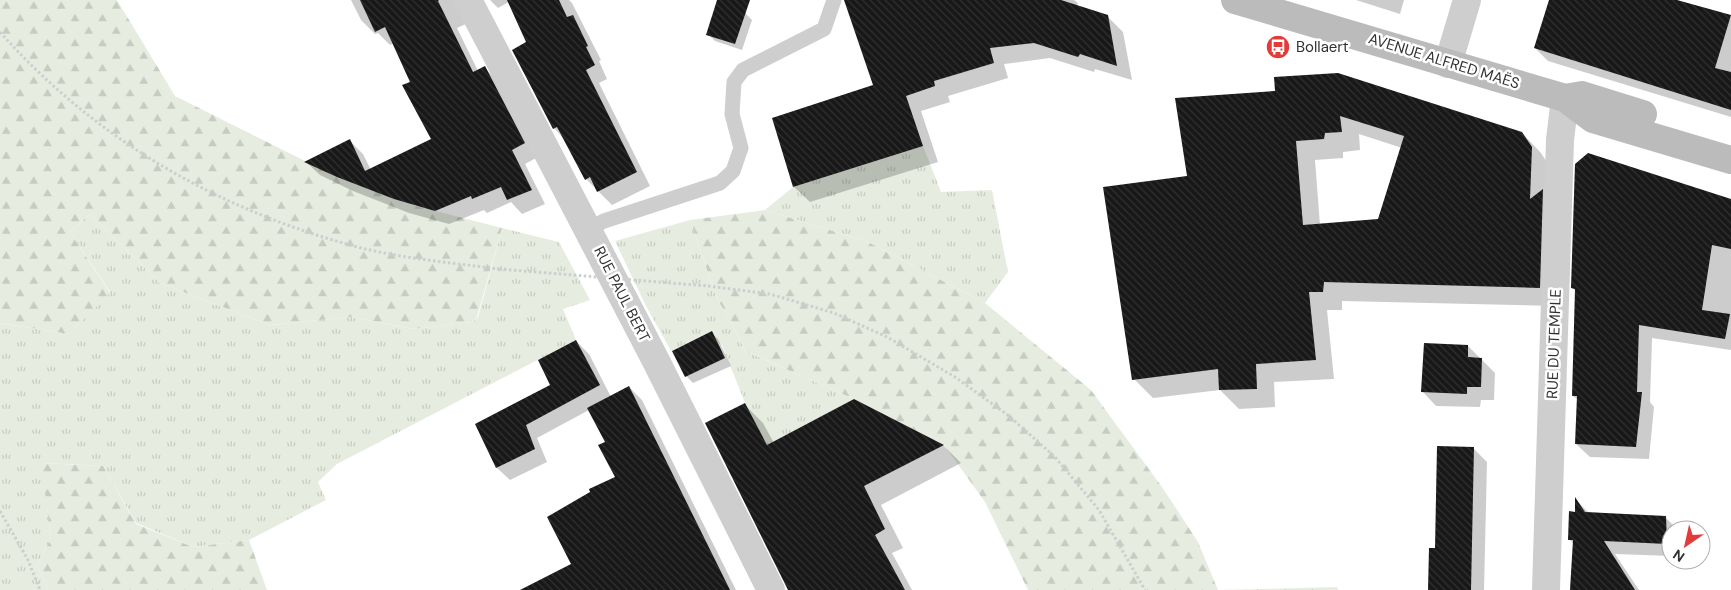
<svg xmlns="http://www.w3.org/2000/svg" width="1731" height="590" font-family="'DM Sans',sans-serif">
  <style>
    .grass { fill: url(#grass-tufts) }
    .forest { fill: url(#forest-firs) }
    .shadow { fill: #0003; fill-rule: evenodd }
    .building { fill: url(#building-back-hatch); fill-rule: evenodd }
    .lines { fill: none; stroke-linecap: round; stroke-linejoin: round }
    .path { stroke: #cecece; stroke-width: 3; stroke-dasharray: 2.5 2.5; stroke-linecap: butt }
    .service { stroke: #cecece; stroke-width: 15 }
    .minor { stroke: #cecece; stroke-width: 28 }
    .secondary { stroke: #bbb; stroke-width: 28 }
    .path-bridge { stroke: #cecece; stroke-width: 3; stroke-dasharray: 2.5 2.5; stroke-linecap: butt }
    .labels { text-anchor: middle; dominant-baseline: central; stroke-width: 5; stroke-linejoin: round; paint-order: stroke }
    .poi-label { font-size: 15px; fill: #313131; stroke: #fff; text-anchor: start }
    .street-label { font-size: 15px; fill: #313131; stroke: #fff }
  </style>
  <defs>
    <pattern id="grass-tufts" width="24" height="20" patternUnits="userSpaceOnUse" patternTransform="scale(1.25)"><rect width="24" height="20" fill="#e6ede0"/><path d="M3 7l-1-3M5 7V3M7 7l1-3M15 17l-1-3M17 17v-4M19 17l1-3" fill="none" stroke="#c6ccc1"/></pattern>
    <pattern id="forest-firs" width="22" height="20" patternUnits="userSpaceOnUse" patternTransform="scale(1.25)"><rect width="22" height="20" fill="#e6ede0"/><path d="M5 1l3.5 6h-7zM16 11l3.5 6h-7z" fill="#c6ccc1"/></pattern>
    <pattern id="building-back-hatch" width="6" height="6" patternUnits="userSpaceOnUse" patternTransform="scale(1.25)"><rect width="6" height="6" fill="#181818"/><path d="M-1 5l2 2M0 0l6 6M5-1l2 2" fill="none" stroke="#313131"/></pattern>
  </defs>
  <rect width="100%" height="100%" fill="#fff"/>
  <g class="grass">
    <polygon points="923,146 941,192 992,190 1008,272 985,303 868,242 765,210 793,187"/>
    <polygon points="90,214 160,283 270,325 351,317 413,329 472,322 478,317 502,228 559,242 590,300 563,309 576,340 337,464 318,482 326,500 249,540 193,547 136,523 103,466 42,463 51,538 37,565 48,590 0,590 0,323 69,334 110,292 70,232"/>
    <polygon points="690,220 717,299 731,321 745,351 854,399 767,445 745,403 722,345 718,343 711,331 671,351 646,306 615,241"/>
  </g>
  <g class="forest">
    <polygon points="0,0 117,0 175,96 337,177 416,206 502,228 477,317 472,322 413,329 351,317 270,325 160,283 90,214 70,232 110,293 69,334 0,323"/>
    <polygon points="765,210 868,242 985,303 1091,390 1162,487 1198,542 1218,590 1337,587 1338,590 1028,590 985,502 944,445 854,399 745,351 731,321 717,299 690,220"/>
    <polygon points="41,463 103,466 136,524 193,547 249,540 267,590 48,590 37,565 51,538"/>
  </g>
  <g class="shadow">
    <polygon points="351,0 475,0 468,23 457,28 478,71 484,67 498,81 538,157 525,164 545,204 522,214 511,202 487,213 484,210 449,224 409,213 353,191 320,175 306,162 350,141 363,154 371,170 433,140 412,82 394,43 390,45 378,33 375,34 361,20"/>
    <polygon points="490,0 569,0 572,3 601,60 599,61 607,79 599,83 650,186 612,205 586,179 564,139 554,128 528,42 509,2 498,8"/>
    <polygon points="852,0 1074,0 1078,3 1077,7 1108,17 1123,32 1132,80 1095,69 1094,72 1050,58 1004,64 1008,78 948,96 950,102 921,111 938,162 810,202 794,187 874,86"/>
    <polygon points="1356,0 1404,0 1400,14"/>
    <polygon points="1550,0 1675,0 1731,17 1731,117 1548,61 1535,48"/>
    <polygon points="745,13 752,20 742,50 715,41 708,34"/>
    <path d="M1176,100l346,33 19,20 9,14 8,139 -216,-5v9h-15l7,69 -60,3 1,25 -36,2 -19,-19 -67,8 -19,-19 55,-202zM1359,134l43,14 -23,72 -59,5 -5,-65 28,-2v-6l17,-2z"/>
    <polygon points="1731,200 1731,350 1652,338 1650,402 1654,407 1649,459 1590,457 1576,444 1578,400 1573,396 1576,291 1572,288"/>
    <polygon points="711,333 718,339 731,366 693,383 686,376"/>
    <polygon points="576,341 589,354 611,397 629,387 642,400 736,590 590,590 617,477 607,443 589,410 537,438 547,462 510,480 497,468 476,424 552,385"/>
    <polygon points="1468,346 1495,373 1494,400 1481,400 1480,407 1436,406 1423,392"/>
    <polygon points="854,401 944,446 961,463 881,505 903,548 892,553 912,590 790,590 745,405 763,423 774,443"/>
    <polygon points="1473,448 1487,462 1484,590 1429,590 1436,549"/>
    <polygon points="1576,500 1588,512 1666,518 1678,530 1671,530 1671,556 1615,554 1639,590 1572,590 1574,544 1569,539 1576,513"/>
  </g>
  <g class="building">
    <polygon points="360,0 439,0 438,1 473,72 485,66 525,143 512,150 532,190 507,200 501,187 472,199 471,196 435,211 394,199 337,177 304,162 350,139 365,171 431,139 402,85 410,82 385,27 375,32"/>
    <polygon points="507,0 559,0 567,17 573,15 588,46 586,47 595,65 586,70 637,172 597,192 590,177 585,180 557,127 553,129 512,50 526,42"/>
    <polygon points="717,0 750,0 735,44 706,35"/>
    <polygon points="844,0 1061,0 1108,15 1117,66 1080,54 1078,57 1034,43 990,48 994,63 934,81 935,86 906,96 923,146 793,187 772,118 873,85"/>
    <polygon points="1549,0 1677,0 1731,15 1715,68 1731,72 1731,110 1534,48"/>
    <path d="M1338,73l184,59 10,15 -2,52 13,-10 -3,99 -216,-6 -1,10h-14l7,68 -60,4 1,25 -38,1 -1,-21 -86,11 -29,-193 84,-11 -12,-78 100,-7 -1,-14zM1340,116l64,20 -26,83 -75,6 -7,-84 28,-2 1,-6 17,-1z"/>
    <polygon points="1588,153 1731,199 1731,249 1712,245 1702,310 1730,314 1725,339 1639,325 1637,392 1642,392 1636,447 1575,444 1577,396 1572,396 1575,289 1571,288 1575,164"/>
    <polygon points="712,331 725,358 685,377 672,351"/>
    <polygon points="576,340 600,385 526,425 535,449 496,468 475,424 550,385 538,360"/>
    <polygon points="1424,343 1468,345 1468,357 1482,358 1481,387 1467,387 1467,394 1421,392"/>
    <polygon points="629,386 730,590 520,590 571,564 547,517 590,492 589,489 615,477 598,445 605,442 587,408"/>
    <polygon points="854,399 944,445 864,486 885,529 875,535 905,590 788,590 705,423 745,403 767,445"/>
    <polygon points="1437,446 1474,447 1471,590 1428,590 1429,548 1435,548"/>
    <polygon points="1575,497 1585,512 1666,516 1667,544 1604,541 1635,590 1570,590 1573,540 1568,540 1569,511 1575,512"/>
  </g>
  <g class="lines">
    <g class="path">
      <path d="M0,32c92,104 210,173 343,211 50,15 104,19 156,26"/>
      <polyline points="708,286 770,294 834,313 887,337 955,377 1009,416 1055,457 1099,510 1145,590"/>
      <polyline points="0,511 28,560 40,590"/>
    </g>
    <polyline class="service" points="588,229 604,221 720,183 733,171 741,148 732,114 734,82 743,70 824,29 834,0"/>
    <g class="minor">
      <polyline points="468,0 655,359 771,590"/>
      <polyline points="1448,64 1467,0"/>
      <polyline points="1546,590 1560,140 1565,98"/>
    </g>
    <g class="secondary">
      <polyline points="1235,0 1565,98 1593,119 1731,160"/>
      <polyline points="1565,98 1582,95 1643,114"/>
    </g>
    <polyline class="path-bridge" points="499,269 708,286"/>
  </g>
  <defs>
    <g id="bus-disc" transform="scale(1.25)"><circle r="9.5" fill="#e03d3a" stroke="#fff"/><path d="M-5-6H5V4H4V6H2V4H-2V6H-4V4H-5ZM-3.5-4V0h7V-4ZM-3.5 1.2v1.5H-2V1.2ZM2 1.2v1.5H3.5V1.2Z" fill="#fff"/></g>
  </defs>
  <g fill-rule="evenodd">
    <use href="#bus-disc" x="1278" y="47"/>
  </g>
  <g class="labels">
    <g class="poi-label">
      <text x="1296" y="47">Bollaert</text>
    </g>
    <g class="street-label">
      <text transform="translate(1444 61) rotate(17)">AVENUE ALFRED MAËS</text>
      <text transform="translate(622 294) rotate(63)">RUE PAUL BERT</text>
      <text transform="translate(1554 344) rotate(-88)">RUE DU TEMPLE</text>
    </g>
  </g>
  <g transform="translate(1686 545) rotate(214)"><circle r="24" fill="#ffffff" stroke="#adadad"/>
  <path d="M0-4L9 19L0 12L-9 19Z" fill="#e03d3a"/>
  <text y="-8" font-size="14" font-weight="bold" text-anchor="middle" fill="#313131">N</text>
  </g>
</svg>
